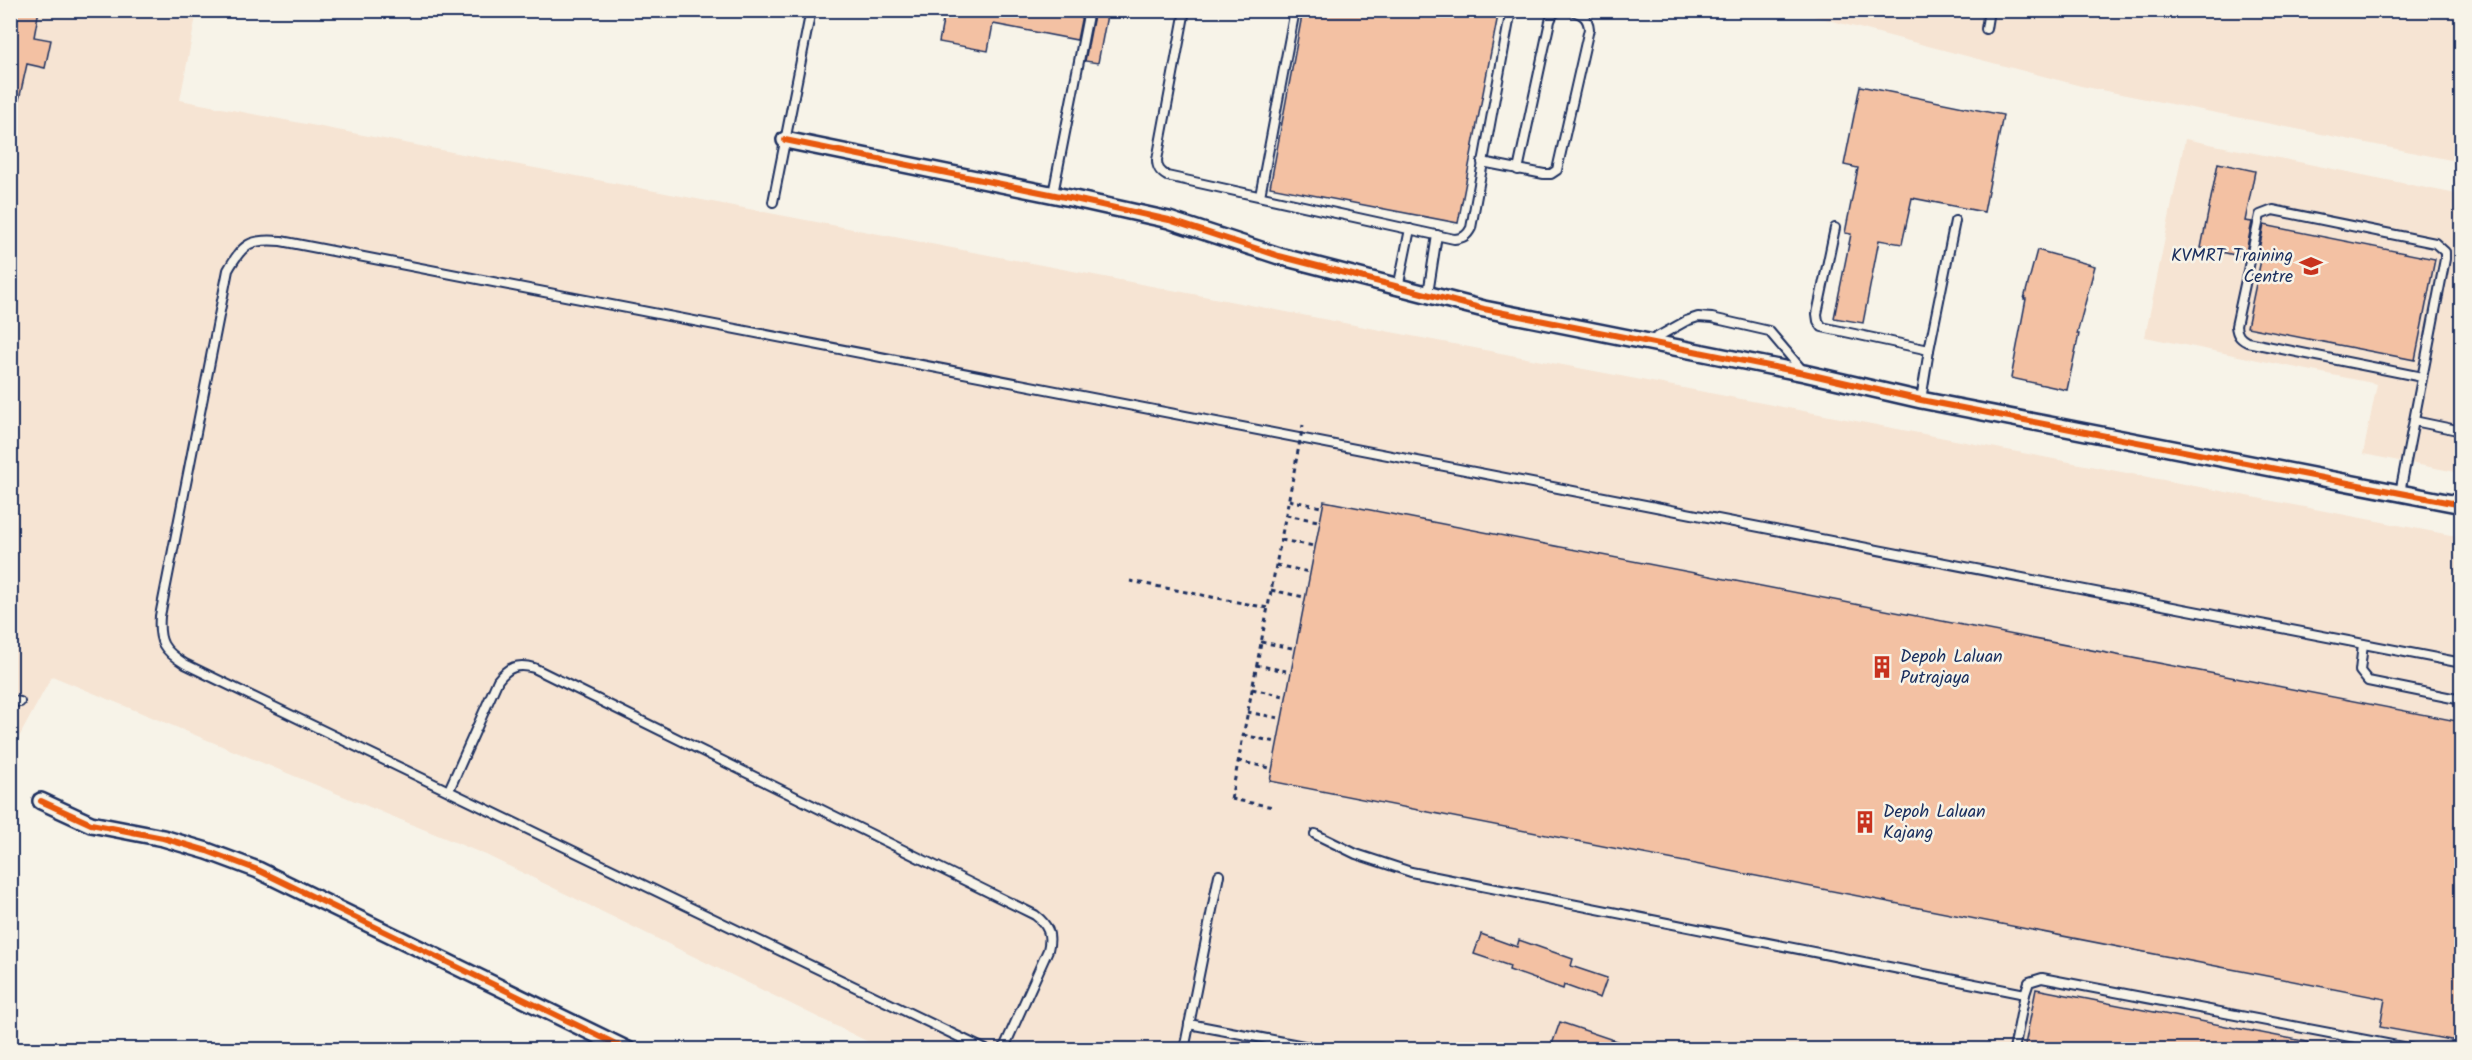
<svg xmlns="http://www.w3.org/2000/svg" width="2472" height="1060" font-family="Kalam,sans-serif">
  <style>
    .built { fill: #f6e4d3 }
    .building { fill: #f3c1a3; stroke: #1b2f5e; stroke-width: 1.5 }
    .lines { fill: none; stroke-linecap: round; stroke-linejoin: round }
    .service-casing { stroke: #1b2f5e; stroke-width: 12 }
    .minor-casing { stroke: #1b2f5e; stroke-width: 20 }
    .path { stroke: #1b2f5e; stroke-width: 3; stroke-dasharray: 4.5 4.5; stroke-linecap: butt }
    .service { stroke: #f7f3e8; stroke-width: 8 }
    .minor { stroke: #f7f3e8; stroke-width: 15 }
    .path-bridge { stroke: #1b2f5e; stroke-width: 3; stroke-dasharray: 4.5 4.5; stroke-linecap: butt }
    .cycleway-casing { stroke: #f7f3e8; stroke-width: 10 }
    .cycleway { stroke: #e8590c; stroke-width: 6 }
    .labels { text-anchor: middle; dominant-baseline: central; stroke-width: 5; stroke-linejoin: round; paint-order: stroke }
    .poi-label { font-size: 18px; fill: #1b2f5e; stroke: #f7f3e8; text-anchor: start }
  </style>
  <rect width="100%" height="100%" fill="#f7f3e8"/>
  <filter id="ink" filterUnits="userSpaceOnUse"><feTurbulence type="fractalNoise" baseFrequency=".0167" numOctaves="2"/><feDisplacementMap in="SourceGraphic" scale="12" xChannelSelector="R" yChannelSelector="G"/><feConvolveMatrix kernelMatrix="1 2 1 2 8 2 1 2 1" color-interpolation-filters="sRGB"/></filter>
  <g filter="url(#ink)">
    <g class="built">
      <polygon points="11,11 197,11 180,100 2461,537 2461,1049 883,1049 486,855 52,676 18,739 11,739"/>
      <polygon points="1794,11 2461,11 2461,162 2081,86"/>
      <polygon points="2185,139 2461,195 2461,473 2363,454 2377,384 2145,337"/>
    </g>
    <g class="building">
      <polygon points="10,10 39,10 34,37 51,40 45,68 27,64 17,109 10,108"/>
      <polygon points="945,10 1083,10 1077,40 993,24 988,51 939,42"/>
      <polygon points="1095,10 1108,10 1098,63 1085,61"/>
      <polygon points="1303,10 1499,10 1458,223 1270,187"/>
      <polygon points="1860,86 2003,115 1984,212 1912,198 1902,244 1879,240 1863,323 1834,318 1851,234 1845,233 1858,168 1844,165"/>
      <polygon points="2218,163 2255,171 2245,221 2252,222 2245,257 2201,248"/>
      <polygon points="2264,225 2435,259 2415,360 2247,327 2261,260 2257,259"/>
      <polygon points="2037,250 2095,266 2077,334 2079,334 2067,390 2011,378 2026,299 2024,299"/>
      <polygon points="1324,501 2462,722 2462,1042 2380,1027 2385,999 1270,781"/>
      <polygon points="1481,934 1517,947 1519,940 1573,959 1571,966 1607,978 1600,998 1564,985 1563,989 1509,970 1510,966 1474,954"/>
      <polygon points="2036,989 2308,1042 2308,1050 2024,1050"/>
      <polygon points="1560,1022 1634,1047 1634,1050 1550,1050"/>
    </g>
    <g class="lines">
      <g class="service-casing">
        <g id="service">
          <path d="M1185,10l-28,150c0,8 3,12 10,16l287,63c9,-1 13,-3 17,-11l40,-218"/>
          <polyline points="2277,10 2285,10"/>
          <polyline points="1986,29 1989,10"/>
          <path d="M1482,162l62,12h7l6,-4 32,-141c-1,-13 -8,-16 -20,-19"/>
          <polyline points="1518,170 1550,21 1553,14 1559,10"/>
          <polyline points="1053,194 1089,10"/>
          <polyline points="1260,196 1295,10"/>
          <polyline points="773,202 811,10"/>
          <polyline points="1835,228 1817,314 1818,321 1822,327 1929,350 1955,221"/>
          <polyline points="1398,288 1410,229"/>
          <polyline points="1428,294 1437,235"/>
          <polyline points="1650,341 1686,321 1698,317 1712,318 1769,331 1802,370"/>
          <polyline points="1921,400 1929,350"/>
          <polyline points="2414,421 2462,431"/>
          <path d="M2400,493l45,-234v-7l-10,-9 -162,-33 -13,5 -24,111c1,8 3,12 11,16l175,35"/>
          <polyline points="2363,644 2360,671 2368,681 2462,700"/>
          <polyline points="10,700 20,702"/>
          <path d="M449,790l49,-110c10,-13 20,-17 36,-12l501,247c13,10 17,19 13,35l-45,100"/>
          <polyline points="1315,834 1356,854 1411,872 2025,994 2029,982 2042,978 2418,1050"/>
          <polyline points="1189,1024 1325,1050"/>
          <path d="M986,1050l-801,-386c-22,-14 -27,-22 -25,-48l68,-346c15,-26 22,-32 53,-29l2181,422"/>
          <polyline points="1184,1050 1219,875"/>
          <polyline points="2014,1050 2025,994"/>
        </g>
      </g>
      <g class="minor-casing">
        <g id="minor">
          <polyline points="785,140 1070,198 1169,220 1279,256 1484,309 1804,373 1921,400 2462,505"/>
          <polyline points="41,801 91,824 163,838 207,851 258,870 628,1050"/>
        </g>
      </g>
      <g class="path">
        <polyline points="1289,500 1321,507"/>
        <polyline points="1286,515 1318,521"/>
        <polyline points="1281,540 1314,546"/>
        <polyline points="1276,565 1309,572"/>
        <polyline points="1130,581 1268,608"/>
        <polyline points="1271,590 1304,597"/>
        <polyline points="1261,642 1292,648"/>
        <polyline points="1256,665 1286,671"/>
        <polyline points="1252,689 1284,696"/>
        <polyline points="1247,712 1279,718"/>
        <polyline points="1243,735 1276,742"/>
        <polyline points="1238,761 1270,768"/>
        <polyline points="1231,799 1273,807"/>
      </g>
      <use href="#service" class="service"/>
      <use href="#minor" class="minor"/>
      <polyline class="path-bridge" points="1231,799 1303,425"/>
      <g class="cycleway-casing">
        <g id="cycleway">
          <polyline points="785,140 1070,198 1169,220 1279,256 1484,309 1804,373 1921,400 2462,505"/>
          <polyline points="41,801 91,824 163,838 207,851 258,870 628,1050"/>
        </g>
      </g>
      <use href="#cycleway" class="cycleway"/>
    </g>
  </g>
  <defs>
    <g id="school-bare" transform="scale(1.8)"><path d="M0-5L7-2L0 1L-7-2ZM-4 1L0 2.5L4 1V4Q0 6-4 4Z" fill="#c8321e" stroke="#f7f3e8" stroke-width="2.5" paint-order="stroke"/></g>
    <g id="building-bare" transform="scale(1.8)"><path d="M-4-6H4V6H1V3H-1V6H-4ZM-2.5-4.3h1.7v1.8h-1.7ZM.8-4.3h1.7v1.8H.8ZM-2.5-1h1.7V.8h-1.7ZM.8-1h1.7V.8H.8Z" fill="#c8321e" stroke="#f7f3e8" stroke-width="2.5" paint-order="stroke"/></g>
  </defs>
  <g fill-rule="evenodd">
    <use href="#school-bare" x="2311" y="266"/>
    <use href="#building-bare" x="1882" y="667"/>
    <use href="#building-bare" x="1865" y="822"/>
  </g>
  <g class="labels">
    <g class="poi-label">
      <text x="2293" y="256" text-anchor="end">KVMRT Training<tspan x="2293" dy="21">Centre</tspan></text>
      <text x="1900" y="657">Depoh Laluan<tspan x="1900" dy="21">Putrajaya</tspan></text>
      <text x="1883" y="812">Depoh Laluan<tspan x="1883" dy="21">Kajang</tspan></text>
    </g>
  </g>
  <rect width="2472" height="1060" fill="none" stroke="#f7f3e8" stroke-width="36"/>
  <rect x="18" y="18" width="2436" height="1024" fill="none" stroke="#1b2f5e" stroke-width="2" filter="url(#ink)"/>
</svg>
